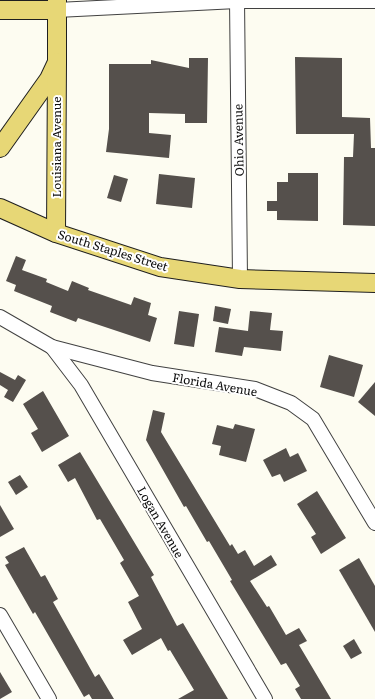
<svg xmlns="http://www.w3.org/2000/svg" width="375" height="699" font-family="Literata,serif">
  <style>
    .building { fill: #55504c }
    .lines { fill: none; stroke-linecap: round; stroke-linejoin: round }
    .minor-casing { stroke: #414141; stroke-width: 16 }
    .major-casing { stroke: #1f1f1f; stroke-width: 20 }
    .minor { stroke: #fff; stroke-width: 14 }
    .major { stroke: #e7d776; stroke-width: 18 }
    .labels { text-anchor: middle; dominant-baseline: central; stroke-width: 4; stroke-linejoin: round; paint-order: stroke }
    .street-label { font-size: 12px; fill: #0e0e0e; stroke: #fff }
  </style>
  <rect width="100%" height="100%" fill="#fdfcf1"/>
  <g class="building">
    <polygon points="295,57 342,58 342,117 370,118 371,148 375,148 375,226 343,225 344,157 353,157 354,134 296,134"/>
    <polygon points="189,58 208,58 207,123 185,123 185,114 149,113 149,133 171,135 169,158 106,152 109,129 109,64 151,64 151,60 189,68"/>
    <polygon points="288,173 318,173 318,221 277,220 277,211 267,211 267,201 277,201 277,182 288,182"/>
    <polygon points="159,174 195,178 192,208 156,204"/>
    <polygon points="114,175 128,179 121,202 107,198"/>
    <polygon points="16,256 26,260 22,270 47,279 46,282 68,291 72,281 89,288 88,290 131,305 134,297 151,303 148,315 157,318 150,342 78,318 76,322 50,312 52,306 14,291 16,285 6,281"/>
    <polygon points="215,306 231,309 228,324 213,321"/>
    <polygon points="179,311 199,314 194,347 174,344"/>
    <polygon points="250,311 272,313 270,330 283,331 281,351 244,347 242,356 215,352 219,327 248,331"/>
    <polygon points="329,355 363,365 354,397 320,387"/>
    <polygon points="0,372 15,380 18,375 26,380 13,402 4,397 8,390 0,385"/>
    <polygon points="375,382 375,416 358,402"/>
    <polygon points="43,391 69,436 42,452 31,433 38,429 23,404"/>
    <polygon points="153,410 165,413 161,432 230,546 232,544 238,554 245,550 254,566 271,555 277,565 250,581 267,607 269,606 286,635 299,628 307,641 299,645 331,699 301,699 295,689 300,686 286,663 281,665 230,581 232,580 209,541 207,542 186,506 184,507 146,440"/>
    <polygon points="235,424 255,429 246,462 219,455 221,446 212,444 217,425 233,429"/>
    <polygon points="286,448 290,457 298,453 307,471 284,482 280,474 272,477 263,460"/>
    <polygon points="80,452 154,575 151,577 177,626 183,623 228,699 178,699 194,690 170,650 168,651 161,638 132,655 123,640 142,629 128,602 139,596 120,563 124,560 100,519 97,520 75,478 68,482 58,465"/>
    <polygon points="20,475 28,487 16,495 8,482"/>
    <polygon points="317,491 346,538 321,554 311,537 316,534 297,504"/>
    <polygon points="0,505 14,529 0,537"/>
    <polygon points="24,547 41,577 45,575 58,599 53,602 95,677 99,674 114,699 92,699 89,694 84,697 35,612 33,614 5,565 9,563 5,557"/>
    <polygon points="359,558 375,586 375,632 339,570"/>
    <polygon points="354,639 362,653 351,659 343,646"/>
    <polygon points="0,672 12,692 0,699"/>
  </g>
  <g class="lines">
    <g class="minor-casing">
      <g id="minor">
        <polyline points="237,0 240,279"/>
        <polyline points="57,10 237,1 375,1"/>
        <polyline points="0,317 52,347 152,373 255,389 291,403 313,419 375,523"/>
        <polyline points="52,347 81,385 265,699"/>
        <polyline points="0,615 49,699"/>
      </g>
    </g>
    <g class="major-casing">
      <g id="major">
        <polyline points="0,10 57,10"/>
        <polyline points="0,148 49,79 57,62 57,0"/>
        <polyline points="0,208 56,233 160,267 240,279 375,283"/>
        <polyline points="56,233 57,62"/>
      </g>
    </g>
    <use href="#minor" class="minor"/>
    <use href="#major" class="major"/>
  </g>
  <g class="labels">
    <g class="street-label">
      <text transform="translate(238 140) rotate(-91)">Ohio Avenue</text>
      <text transform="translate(56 147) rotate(-90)">Louisiana Avenue</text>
      <text transform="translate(113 250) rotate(17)">South Staples Street</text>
      <text transform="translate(215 384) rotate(10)">Florida Avenue</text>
      <text transform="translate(161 522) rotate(60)">Logan Avenue</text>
    </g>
  </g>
</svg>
